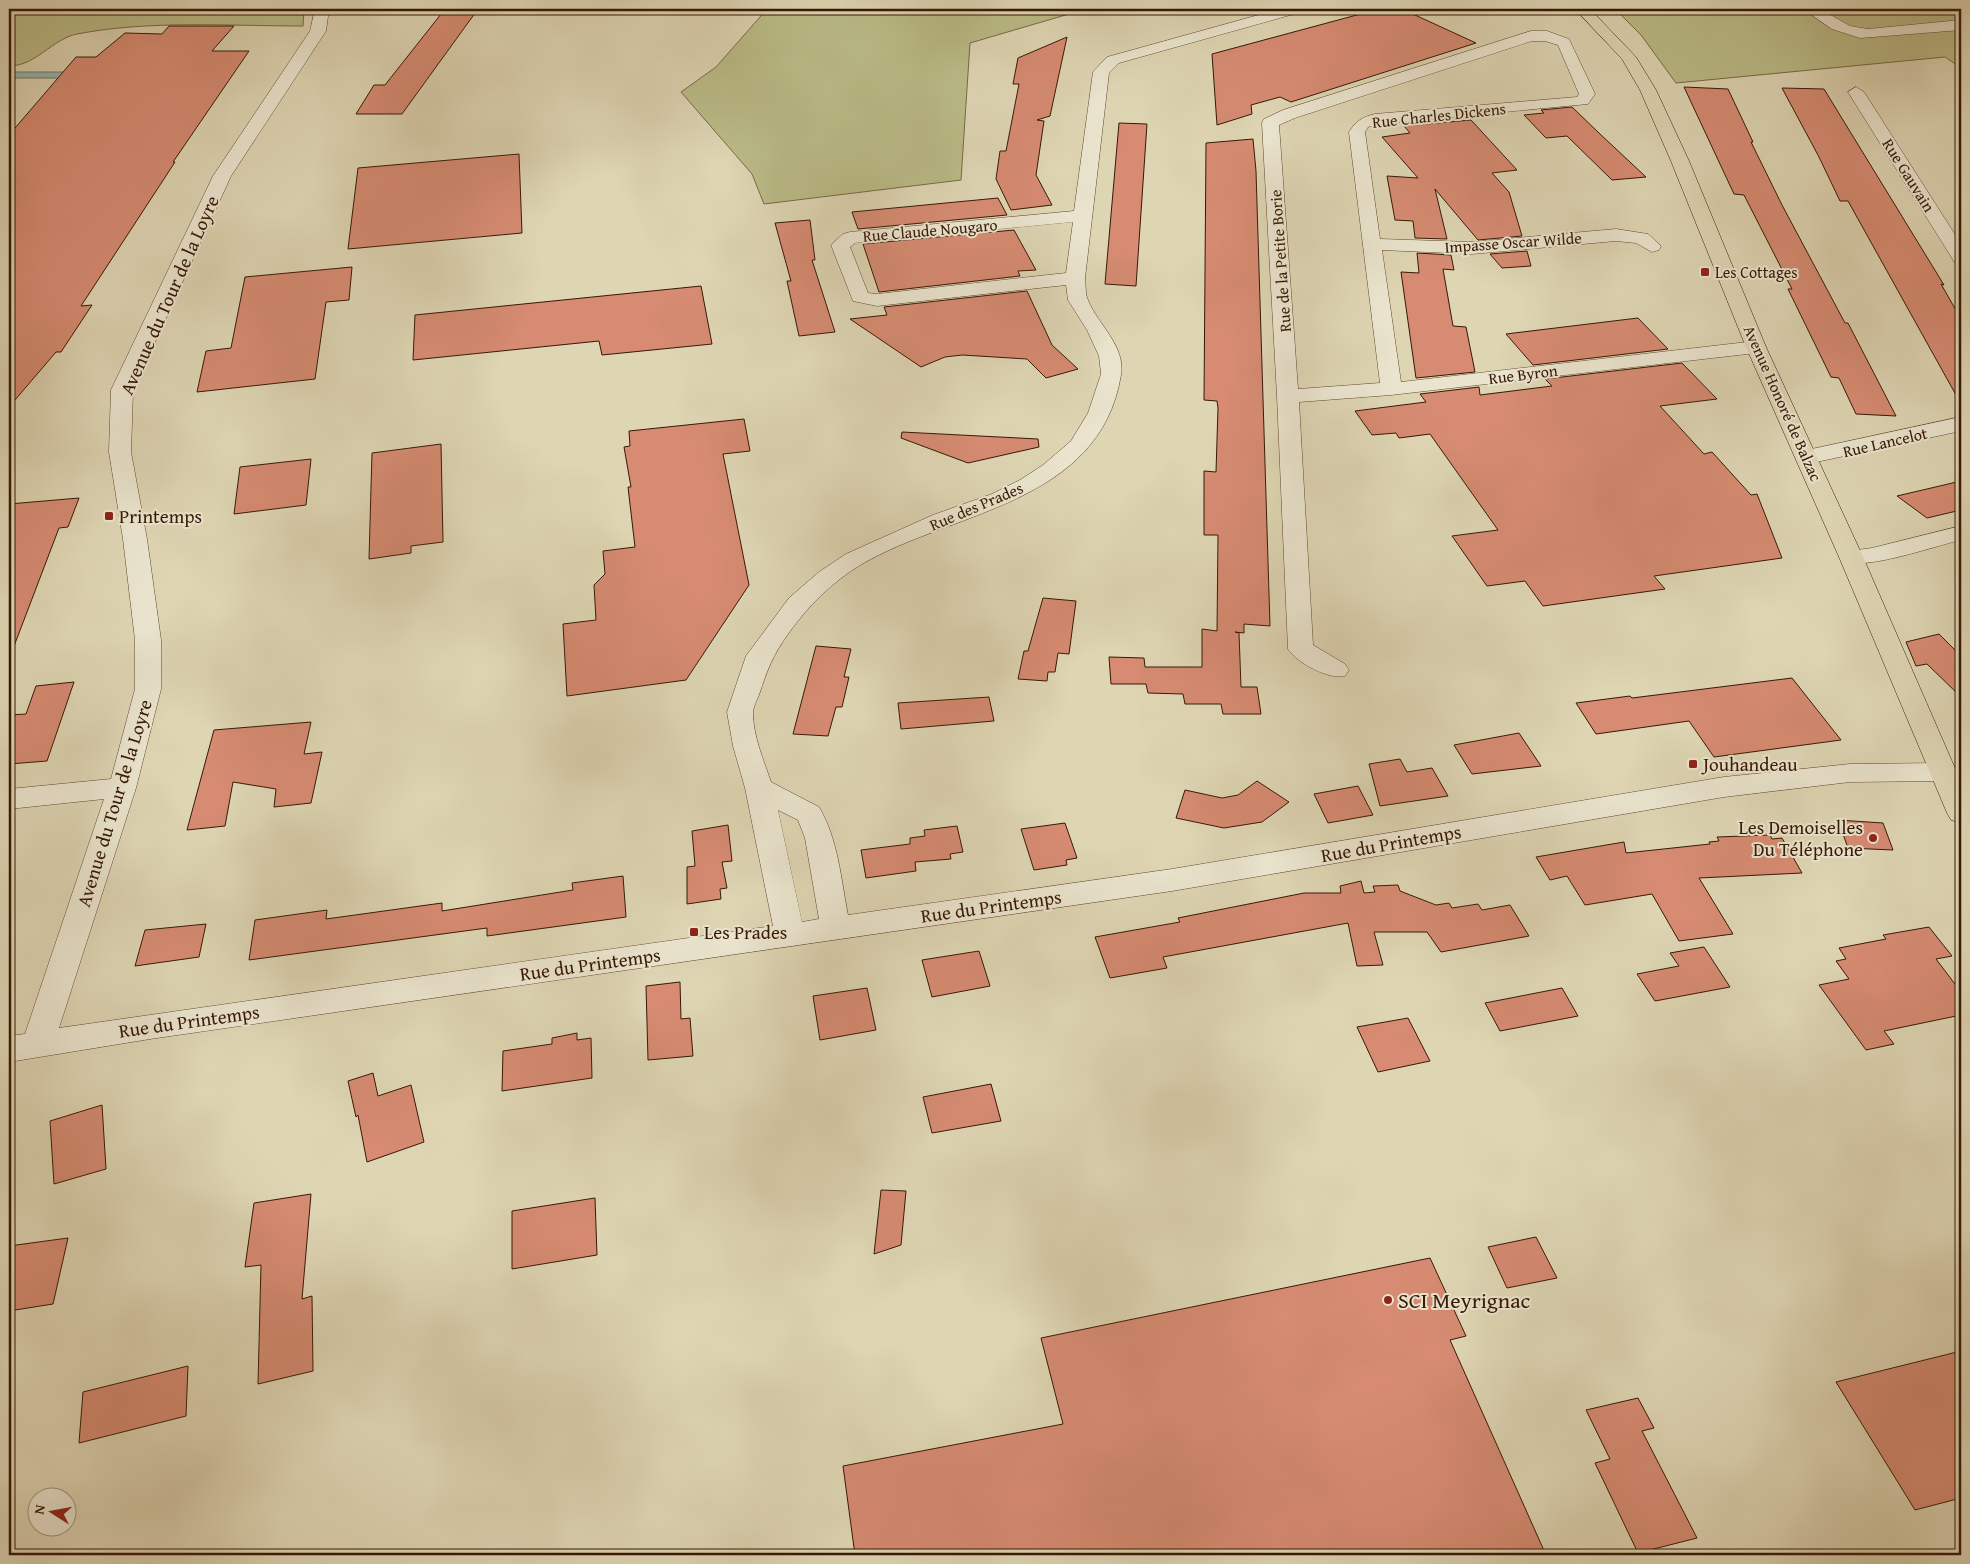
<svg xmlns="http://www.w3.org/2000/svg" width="1970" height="1564" font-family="'Gentium Book Plus',serif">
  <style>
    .green { fill: #babb87; stroke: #786a46 }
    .water { fill: #93b8af; stroke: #6e786b }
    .building { fill: #d68b72; stroke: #371805 }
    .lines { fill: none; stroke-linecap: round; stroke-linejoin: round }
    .minor-casing { stroke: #614730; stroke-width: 1 }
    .major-casing { stroke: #371805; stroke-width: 1 }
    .minor { fill: #eae4ce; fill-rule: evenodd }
    .major { fill: #ded5b3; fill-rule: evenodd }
    .poi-dot { fill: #8f2418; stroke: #eae4ce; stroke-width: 2 }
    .labels { text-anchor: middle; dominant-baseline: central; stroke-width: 4; stroke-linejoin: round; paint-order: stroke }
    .far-street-label { font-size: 16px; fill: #371805; stroke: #eae4ce }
    .far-poi-label { font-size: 16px; fill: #371805; stroke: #eae4ce; text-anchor: start }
    .street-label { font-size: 19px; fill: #371805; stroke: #eae4ce }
    .poi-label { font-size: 19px; fill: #371805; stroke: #eae4ce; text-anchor: start }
    .near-poi-label { font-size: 22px; fill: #371805; stroke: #eae4ce; text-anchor: start }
  </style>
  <rect width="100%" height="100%" fill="#ded5b3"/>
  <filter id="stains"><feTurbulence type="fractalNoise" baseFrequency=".004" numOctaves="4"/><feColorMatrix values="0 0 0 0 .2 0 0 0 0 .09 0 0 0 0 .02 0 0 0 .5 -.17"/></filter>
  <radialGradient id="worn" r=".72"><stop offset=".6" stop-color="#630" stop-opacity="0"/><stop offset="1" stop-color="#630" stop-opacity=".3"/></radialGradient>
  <g class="green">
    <path d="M9,9h295l-1,17c-75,0 -153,-6 -226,8 -25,5 -41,32 -68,32z"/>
    <polygon points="767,9 1086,9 970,43 961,180 764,204 752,174 681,92 716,67"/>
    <polygon points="1615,9 1961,9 1961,68 1945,57 1676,83 1641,35"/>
  </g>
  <polygon class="water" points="9,72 197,72 191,78 9,78"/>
  <g class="building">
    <polygon points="445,9 478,9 402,114 356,114 374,85 385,85"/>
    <polygon points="1379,9 1402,9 1476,43 1291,102 1280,97 1251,105 1252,114 1217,125 1212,54"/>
    <polygon points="169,26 234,26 212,51 249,51 173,162 175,162 81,306 92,305 61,352 56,352 9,407 9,135 76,57 96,57 125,33 162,34"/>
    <polygon points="1067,37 1050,116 1037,120 1044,121 1036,175 1052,205 1011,210 996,179 1000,151 1006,151 1019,84 1013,84 1018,58"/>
    <polygon points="1684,87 1728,89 1753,142 1751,142 1782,205 1845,323 1848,323 1896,416 1856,414 1839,378 1831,377 1788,289 1792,289 1744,195 1734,194"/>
    <polygon points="1782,88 1824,89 1944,285 1941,284 1961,319 1961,404 1848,201 1840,201 1819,157"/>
    <polygon points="1572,107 1600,134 1646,177 1612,180 1567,136 1546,138 1524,115 1544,113 1541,110"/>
    <polygon points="1471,120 1517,170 1492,173 1509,192 1522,236 1478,240 1435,189 1447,239 1415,238 1413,221 1395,220 1387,176 1418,178 1382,137 1410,133 1404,126"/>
    <polygon points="1119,123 1147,124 1136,286 1105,284"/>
    <polygon points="1253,139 1256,171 1270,626 1244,624 1244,633 1235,632 1239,633 1241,687 1257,687 1261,714 1223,714 1221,704 1185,704 1183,694 1148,693 1146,684 1111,684 1109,657 1144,658 1145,667 1202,667 1202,629 1217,631 1218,535 1204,535 1204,471 1216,472 1218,408 1217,401 1204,400 1206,143"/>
    <polygon points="519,154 522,233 348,249 358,168"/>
    <polygon points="998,198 1007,215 858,229 852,212"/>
    <polygon points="810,220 815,260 812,260 835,332 799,336 787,281 791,281 775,223"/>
    <polygon points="1014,230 1036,270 1018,271 1020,276 879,292 863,244"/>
    <polygon points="1527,251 1531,266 1502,268 1490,254"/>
    <polygon points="1417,253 1451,255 1454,270 1443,269 1453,326 1466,327 1475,372 1416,378 1401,272 1419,273"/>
    <polygon points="352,267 349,300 326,302 315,379 197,392 206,351 231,348 245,277"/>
    <polygon points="701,286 712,344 602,355 599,341 413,360 415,315"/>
    <polygon points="1027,291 1052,345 1078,369 1046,378 1027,359 962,355 945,357 921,367 850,319 887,315 884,307"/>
    <polygon points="1638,318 1668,349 1533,365 1506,334"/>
    <polygon points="1682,363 1717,399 1660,406 1704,454 1712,452 1751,495 1757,494 1782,558 1654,576 1665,589 1543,606 1525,581 1487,586 1452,536 1498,530 1430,434 1399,438 1396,433 1372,435 1355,411 1426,402 1420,394 1479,387 1480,395 1552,386 1545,379"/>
    <polygon points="744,419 750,451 723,454 749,585 686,680 567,696 563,624 596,620 594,585 605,574 603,551 635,547 628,487 631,487 624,447 630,446 629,431"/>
    <polygon points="902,432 1038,439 1039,447 968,463 901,438"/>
    <polygon points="441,444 443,542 411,546 411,553 369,559 372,453"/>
    <polygon points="311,459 306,505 234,514 240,467"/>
    <polygon points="1961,481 1961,510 1927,518 1897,496"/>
    <polygon points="79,498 68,527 59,528 11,654 9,654 9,504"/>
    <polygon points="1043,598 1076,601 1069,654 1058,653 1055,672 1048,672 1047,681 1018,679 1024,651 1028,651"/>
    <polygon points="1939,634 1961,656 1961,697 1927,664 1916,666 1906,642"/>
    <polygon points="816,646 851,649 844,677 849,677 842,707 836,707 828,736 793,734"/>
    <polygon points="1792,678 1841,740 1714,757 1689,721 1596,734 1576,703 1630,696 1632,698"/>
    <polygon points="74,682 47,761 9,764 9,715 26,714 36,686"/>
    <polygon points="989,697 994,721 901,729 898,703"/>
    <polygon points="311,722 304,754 322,752 311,803 274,807 276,789 233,782 225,826 187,830 214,730"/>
    <polygon points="1519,733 1541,766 1472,774 1454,745"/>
    <polygon points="1400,759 1407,772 1432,768 1448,796 1380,806 1369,764"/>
    <polygon points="1257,781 1289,802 1262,822 1224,828 1176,818 1185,790 1222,798 1238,795"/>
    <polygon points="1358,786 1373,815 1328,823 1314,794"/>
    <polygon points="1838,820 1883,823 1893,850 1848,848"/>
    <polygon points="1065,823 1077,858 1066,860 1067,865 1034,870 1021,829"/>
    <polygon points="728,825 732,861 722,862 727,888 720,889 721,899 687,904 687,867 695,866 692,831"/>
    <polygon points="957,826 963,852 950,854 951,859 915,862 916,871 866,878 861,850 910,844 910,838 925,836 924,830"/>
    <polygon points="1770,835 1772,839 1782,838 1802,873 1699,878 1733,934 1679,941 1652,894 1585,905 1567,876 1550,880 1536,857 1624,842 1626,853 1710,844 1709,842 1719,841 1717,837"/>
    <polygon points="623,876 626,917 487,936 487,928 249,960 255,920 327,910 326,919 442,903 442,911 573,890 572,883"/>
    <polygon points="1361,881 1364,893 1375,892 1373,886 1398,885 1400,891 1436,905 1449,903 1452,908 1478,904 1482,910 1510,905 1529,936 1441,952 1427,932 1374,932 1383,965 1357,966 1348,923 1163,957 1167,968 1110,978 1095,937 1180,922 1178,918 1304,893 1341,893 1340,886"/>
    <polygon points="206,924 199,957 135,966 145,930"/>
    <polygon points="1929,927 1952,956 1936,959 1961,992 1961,1015 1884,1031 1894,1044 1866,1050 1819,985 1849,979 1836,961 1846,959 1839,948 1886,939 1883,935"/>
    <polygon points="1704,947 1730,987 1655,1001 1637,974 1679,966 1670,953"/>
    <polygon points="979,951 990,986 932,997 922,960"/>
    <polygon points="680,982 681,1019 690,1018 693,1056 648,1060 646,986"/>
    <polygon points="867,988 876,1030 820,1040 813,996"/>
    <polygon points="1562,988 1578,1016 1500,1031 1485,1003"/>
    <polygon points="1408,1018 1430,1061 1378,1072 1357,1027"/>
    <polygon points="577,1033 577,1040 591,1038 592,1078 502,1091 503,1051 552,1044 552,1038"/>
    <polygon points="373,1073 378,1096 411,1085 424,1142 367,1162 358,1115 356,1117 348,1081"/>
    <polygon points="991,1084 1001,1121 932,1133 923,1097"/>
    <polygon points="102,1105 106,1169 54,1184 50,1121"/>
    <polygon points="881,1190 906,1191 901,1245 874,1254"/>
    <polygon points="311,1194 302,1299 312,1296 313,1371 258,1384 261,1265 245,1267 254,1203"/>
    <polygon points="595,1198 597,1255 512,1269 512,1211"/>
    <polygon points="1536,1237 1557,1278 1507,1288 1488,1247"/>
    <polygon points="68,1238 53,1304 9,1311 9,1246"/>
    <polygon points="1430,1258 1466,1336 1450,1340 1546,1555 855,1555 843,1466 1063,1424 1041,1338"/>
    <polygon points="1961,1351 1961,1498 1915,1510 1836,1382"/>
    <polygon points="188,1366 186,1416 79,1443 83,1392"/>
    <polygon points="1638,1398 1654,1428 1642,1431 1697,1538 1638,1553 1595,1463 1610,1459 1586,1410"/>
  </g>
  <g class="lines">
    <g class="minor-casing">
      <g id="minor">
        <path d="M315,9h14l-3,22 -95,145 -98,214 -2,62 16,87 14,101v49l-25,99 -77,240 714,-102 -28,-138 -12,-42 -6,-34 19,-56 43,-58 30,-26 27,-18 87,-39 59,-21 28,-14 23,-15 28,-24 17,-28 13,-39 -2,-18 -12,-26 -19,-30 -2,-15 -189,21 -24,-5 -22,-56 12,-11 7,-2 224,-21 19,-139 14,-15 173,-48h23l-2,3 -182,51 -10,10 -24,205c1,7 0,16 3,22 10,25 38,46 33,75 -21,129 -168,136 -259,189 -30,18 -54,42 -74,70 -16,23 -20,34 -29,61 -2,5 -6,12 -6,18 0,23 11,48 18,69l48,25c19,32 22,72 29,108l324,-46 552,-92 126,-13 93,-1 10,2 4,7 -4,7 -10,2 -93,1 -126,15 -552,94 -1022,148 -141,23v-26l16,-2 79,-235 -95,10v-20l102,-10 24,-90v-49l-12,-101 -14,-87 2,-62 102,-214 97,-145zM1073,222l-7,51 -189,21 -9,-1 -18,-46 5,-4zM778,810l20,10 7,18 14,81 -17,3z"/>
        <polygon points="1803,9 1820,9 1850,26 1868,29 1961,20 1961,30 1860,38 1832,29"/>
        <path d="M1531,31h16l22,8 26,55 -7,10 -210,20 -10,3 -3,5 15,107 92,3 144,-13 32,5 13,12 -2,4 -7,2 -16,-9 -20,-2 -144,13 -90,-4 19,132 355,-41 7,2 3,4 -3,4 -7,2 -365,42 -92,7 14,243 32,19 4,6 -4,6c-16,4 -48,-13 -57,-27l-11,-253 -15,-273 2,-4 19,-9zM1532,41h13l13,4 21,49 -2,3 -202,17c-13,3 -19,7 -26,18l31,251 -82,6 -19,-264 16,-7z"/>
        <polygon points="1856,87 1864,92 1961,244 1961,264 1954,262 1952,258 1848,92"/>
        <polygon points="1961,417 1961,431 1807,464 1799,462 1796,457 1799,452 1807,450"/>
        <path d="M1961,526v14c-30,7 -90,29 -118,22l-4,-5 4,-5 29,-4z"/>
      </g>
    </g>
    <g class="major-casing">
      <polygon id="major" points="1575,9 1590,9 1636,57 1656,90 1689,161 1766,347 1863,557 1961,782 1961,823 1951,820 1947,813 1839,557 1746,347 1671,161 1640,90 1622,59"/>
    </g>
    <use href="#minor" class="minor"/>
    <use href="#major" class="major"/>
  </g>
  <g class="poi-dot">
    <rect x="1700" y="267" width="10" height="10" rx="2.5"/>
    <rect x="104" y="511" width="10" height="10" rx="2.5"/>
    <rect x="1688" y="759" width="10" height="10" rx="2.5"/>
    <circle cx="1873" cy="838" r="5"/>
    <rect x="689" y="927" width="10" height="10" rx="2.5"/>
    <circle cx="1388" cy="1300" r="5"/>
  </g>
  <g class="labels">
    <g class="far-street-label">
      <text transform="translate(1439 115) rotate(-6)">Rue Charles Dickens</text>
      <text transform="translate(1909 175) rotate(58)">Rue Gauvain</text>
      <text transform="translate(930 230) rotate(-5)">Rue Claude Nougaro</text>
      <text transform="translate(1513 242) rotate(-4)">Impasse Oscar Wilde</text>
      <text transform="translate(1280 261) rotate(-94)">Rue de la Petite Borie</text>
      <text transform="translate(1523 374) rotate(-7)">Rue Byron</text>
      <text transform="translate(1783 403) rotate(66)">Avenue Honoré de Balzac</text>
      <text transform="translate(1885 442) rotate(-13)">Rue Lancelot</text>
      <text transform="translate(976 506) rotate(-23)">Rue des Prades</text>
    </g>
    <g class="far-poi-label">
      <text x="1715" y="272">Les Cottages</text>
    </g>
    <g class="street-label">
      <text transform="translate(169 295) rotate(-66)">Avenue du Tour de la Loyre</text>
      <text transform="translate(114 803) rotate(-73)">Avenue du Tour de la Loyre</text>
      <text transform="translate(1391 843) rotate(-10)">Rue du Printemps</text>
      <text transform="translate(991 906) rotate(-8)">Rue du Printemps</text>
      <text transform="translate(590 964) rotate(-8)">Rue du Printemps</text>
      <text transform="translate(189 1021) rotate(-8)">Rue du Printemps</text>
    </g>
    <g class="poi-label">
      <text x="119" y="516">Printemps</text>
      <text x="1703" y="764">Jouhandeau</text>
      <text x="1863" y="827" text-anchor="end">Les Demoiselles<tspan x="1863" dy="22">Du Téléphone</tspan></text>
      <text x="704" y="932">Les Prades</text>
    </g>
    <g class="near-poi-label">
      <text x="1398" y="1300">SCI Meyrignac</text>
    </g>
  </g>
  <rect width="1970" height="1564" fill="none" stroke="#ded5b3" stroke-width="30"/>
  <rect x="10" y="10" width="1950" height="1544" fill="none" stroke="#371805" stroke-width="2.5"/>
  <rect x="15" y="15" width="1940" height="1534" fill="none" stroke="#371805"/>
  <g transform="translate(52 1512) rotate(281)"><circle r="24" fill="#eae4ce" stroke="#a2927e"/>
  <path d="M0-4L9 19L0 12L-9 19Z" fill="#8f2418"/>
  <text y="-8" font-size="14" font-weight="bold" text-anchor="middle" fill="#371805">N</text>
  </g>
  <rect width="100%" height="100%" filter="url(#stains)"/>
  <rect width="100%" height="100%" fill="url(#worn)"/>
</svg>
